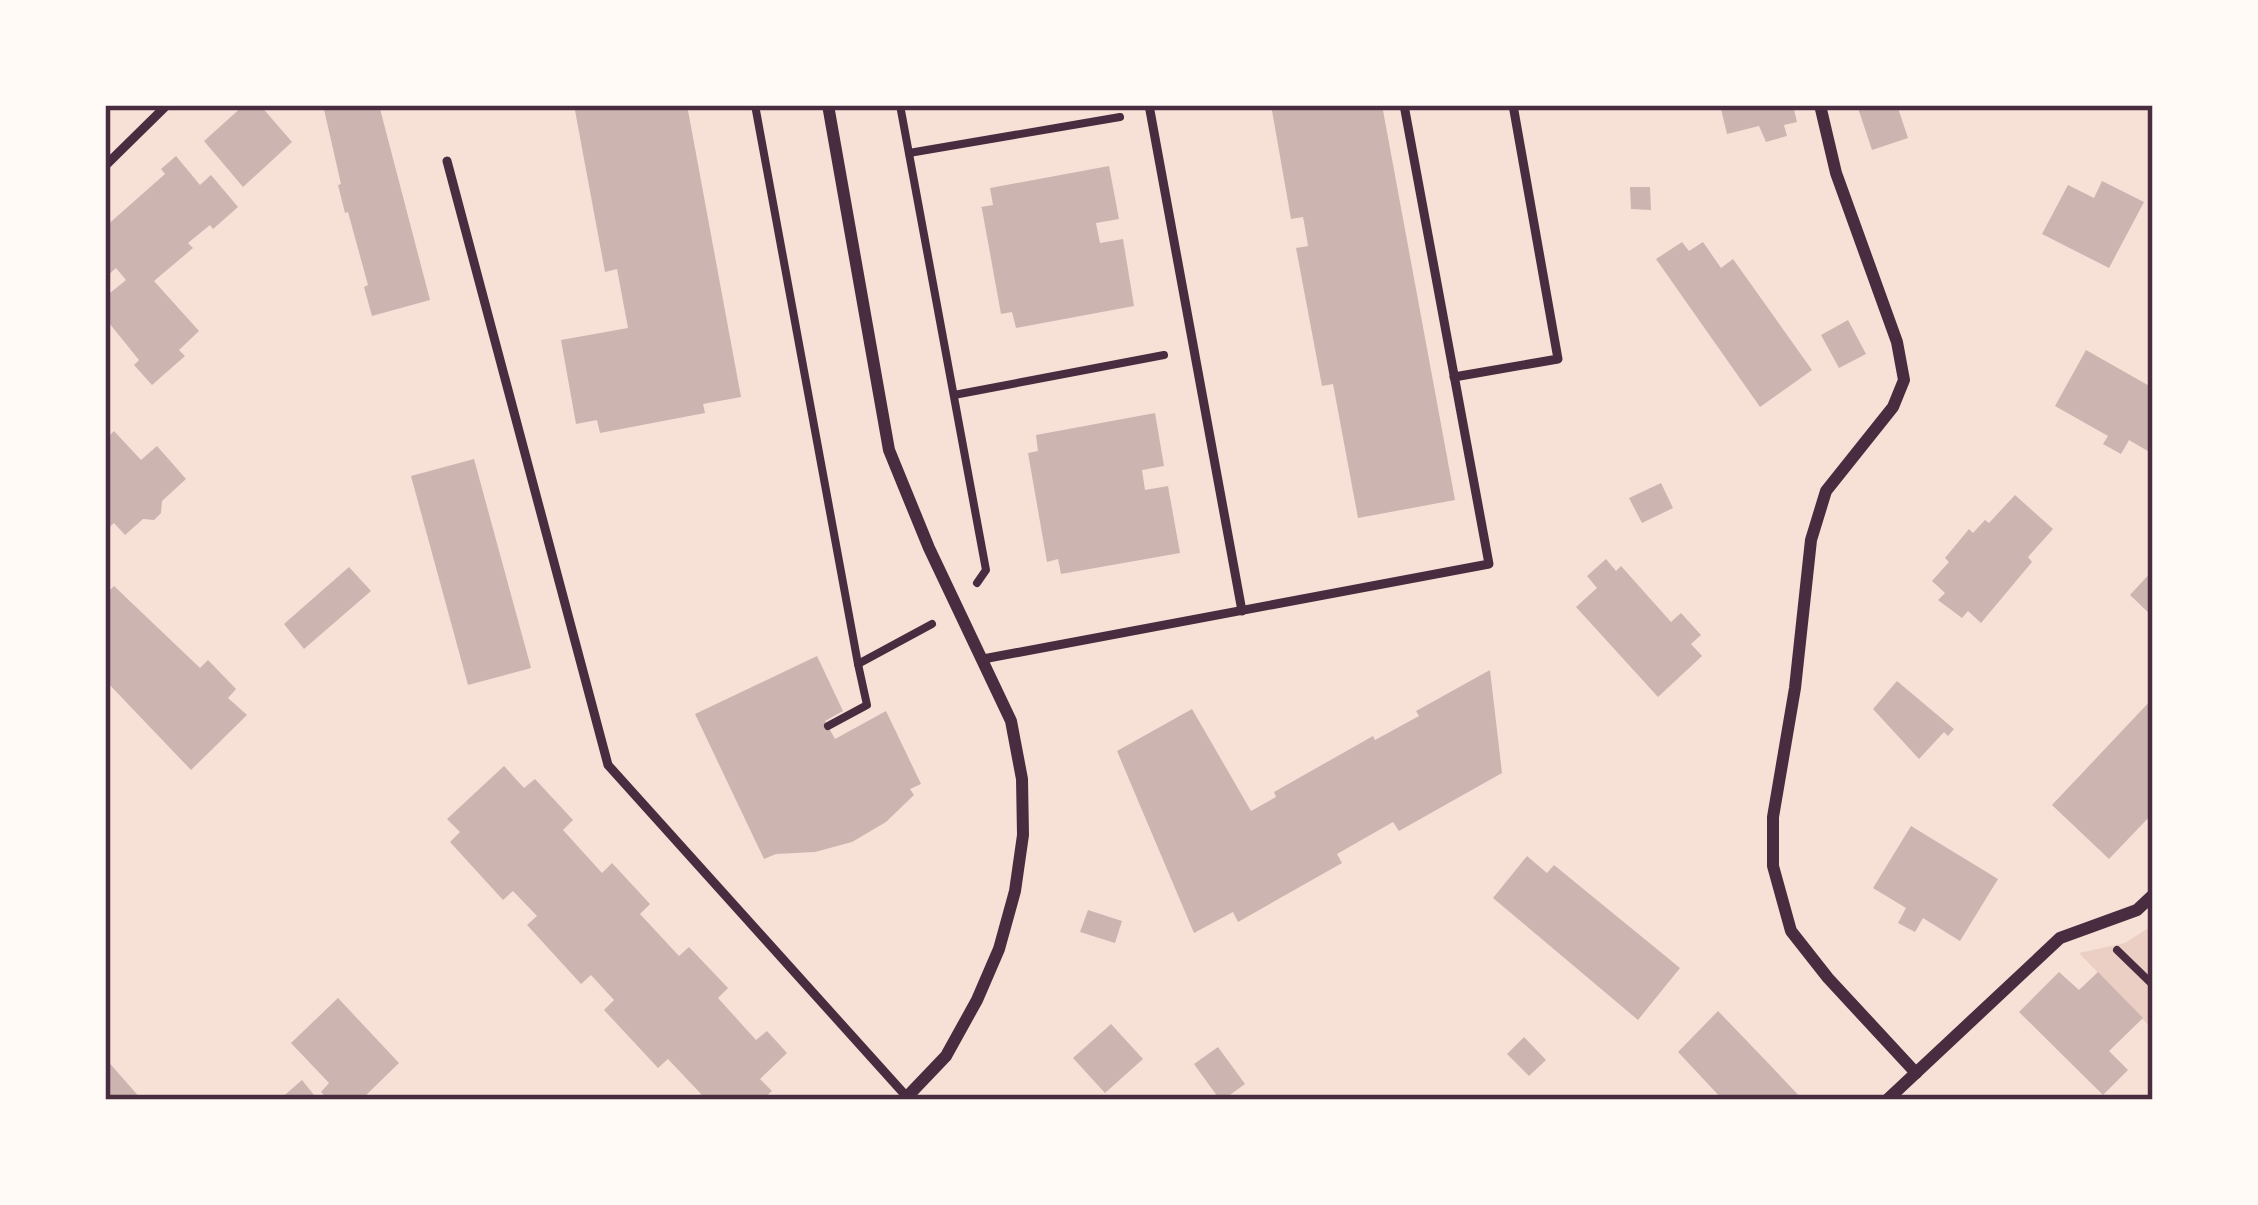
<svg xmlns="http://www.w3.org/2000/svg" width="2258" height="1205" font-family="'DejaVu Sans',sans-serif">
  <style>
    .green { fill: #ebcfc5 }
    .building { fill: #ccb4b1 }
    .lines { fill: none; stroke-linecap: round; stroke-linejoin: round }
    .path { stroke: #4a2c40; stroke-width: 8 }
    .service { stroke: #4a2c40; stroke-width: 9 }
    .minor { stroke: #4a2c40; stroke-width: 12 }
    .neatline { fill: none; stroke: #4a2c40; stroke-width: 4.5 }
  </style>
  <rect width="100%" height="100%" fill="#f7e1d7"/>
  <polygon class="green" points="2153,925 2153,1030 2079,953 2125,943"/>
  <g class="building">
    <polygon points="244,105 260,105 292,142 243,187 204,141"/>
    <polygon points="323,105 379,105 430,300 372,316 364,287 368,285 348,212 345,213 338,185 341,184"/>
    <polygon points="574,105 687,105 741,397 703,404 705,413 600,433 597,420 576,424 561,340 628,328 617,269 605,272"/>
    <polygon points="1271,105 1382,105 1455,500 1358,518 1333,384 1322,386 1296,248 1308,246 1304,222 1303,217 1291,219"/>
    <polygon points="1720,105 1793,105 1797,122 1784,125 1787,136 1766,142 1759,126 1727,134"/>
    <polygon points="1857,105 1897,105 1908,138 1872,150"/>
    <polygon points="176,156 200,185 211,175 238,207 213,229 210,225 188,243 193,248 154,281 199,331 179,350 185,356 152,385 134,365 139,360 105,318 105,297 126,280 116,268 105,278 105,227 165,174 161,169"/>
    <polygon points="1109,166 1119,219 1096,223 1100,243 1123,239 1134,306 1016,328 1012,312 1001,314 982,209 981,207 993,205 990,188"/>
    <polygon points="2102,181 2144,202 2109,268 2042,234 2068,185 2094,198"/>
    <polygon points="1630,187 1650,187 1651,210 1631,209"/>
    <polygon points="1682,242 1689,251 1703,242 1721,268 1733,259 1812,370 1760,407 1656,259"/>
    <polygon points="1848,320 1866,354 1839,368 1821,335"/>
    <polygon points="2086,350 2153,388 2153,454 2129,440 2121,454 2103,444 2108,436 2055,406"/>
    <polygon points="1155,413 1164,466 1142,470 1145,490 1168,486 1180,553 1061,574 1058,559 1047,562 1028,453 1038,451 1036,435"/>
    <polygon points="114,431 141,460 157,446 186,479 162,501 161,513 154,520 143,519 125,535 114,523 105,531 105,440"/>
    <polygon points="474,459 531,668 468,685 411,476"/>
    <polygon points="1661,483 1673,508 1642,523 1629,498"/>
    <polygon points="2015,495 2053,529 2028,557 2032,562 1981,623 1968,611 1962,618 1938,600 1945,593 1932,581 1949,562 1945,558 1969,529 1973,533 1985,520 1989,523"/>
    <polygon points="1606,559 1616,571 1621,566 1671,622 1681,613 1701,635 1691,644 1702,656 1658,697 1576,607 1597,588 1587,576"/>
    <polygon points="349,567 371,591 304,649 284,624"/>
    <polygon points="2153,570 2153,617 2130,595"/>
    <polygon points="114,586 200,668 208,660 236,689 228,698 247,715 191,770 105,680 105,595"/>
    <polygon points="817,656 843,711 825,721 835,739 886,711 921,784 910,789 914,795 886,822 852,842 815,852 776,854 764,859 695,714"/>
    <polygon points="1490,670 1502,773 1399,831 1393,822 1337,854 1342,863 1238,922 1233,912 1194,933 1117,751 1192,709 1251,811 1276,797 1274,792 1373,736 1375,740 1419,716 1416,711"/>
    <polygon points="1897,681 1954,729 1948,736 1944,732 1919,759 1873,709"/>
    <polygon points="2153,698 2153,813 2109,859 2052,805"/>
    <polygon points="504,766 524,788 535,779 573,820 563,830 602,873 612,863 650,904 640,914 679,956 689,947 728,988 718,998 756,1040 767,1031 787,1053 760,1079 772,1091 762,1100 695,1100 701,1094 668,1059 658,1068 604,1010 614,1000 591,975 581,984 527,925 537,916 513,891 503,900 450,842 460,832 447,819"/>
    <polygon points="1911,826 1998,879 1960,941 1923,918 1915,932 1898,923 1906,908 1873,888"/>
    <polygon points="1527,856 1547,873 1554,865 1680,968 1638,1020 1493,898"/>
    <polygon points="1088,910 1122,921 1115,943 1080,932"/>
    <polygon points="2059,972 2079,990 2098,972 2143,1018 2109,1051 2128,1070 2103,1095 2019,1012"/>
    <polygon points="338,998 399,1063 361,1100 329,1100 321,1092 329,1083 291,1043"/>
    <polygon points="1718,1011 1770,1065 1803,1100 1723,1100 1678,1052"/>
    <polygon points="1111,1024 1143,1059 1105,1093 1073,1058"/>
    <polygon points="1524,1037 1546,1060 1529,1076 1507,1054"/>
    <polygon points="1218,1047 1245,1084 1223,1100 1220,1100 1194,1064"/>
    <polygon points="105,1058 142,1100 105,1100"/>
    <polygon points="302,1080 318,1100 279,1100"/>
  </g>
  <g class="lines">
    <g class="path">
      <polyline points="755,105 858,664 932,624"/>
      <polyline points="900,105 986,570 977,583"/>
      <polyline points="909,153 1120,117"/>
      <polyline points="954,395 1164,355"/>
      <polyline points="828,726 867,705 858,664"/>
      <polyline points="2117,950 2153,985"/>
    </g>
    <g class="service">
      <polyline points="1149,105 1242,611"/>
      <polyline points="447,161 608,765 907,1097"/>
      <polyline points="105,166 167,105"/>
      <polyline points="1454,377 1558,359 1513,105"/>
      <polyline points="983,659 1489,564 1404,105"/>
    </g>
    <g class="minor">
      <polyline points="828,105 889,450 929,548 1011,721 1022,779 1023,835 1015,891 999,949 977,1000 946,1056 904,1100"/>
      <polyline points="1820,105 1836,173 1897,342 1904,380 1893,407 1826,491 1811,540 1795,688 1773,817 1773,866 1791,931 1828,978 1916,1073"/>
      <polyline points="1887,1100 2060,938 2137,910 2153,895"/>
    </g>
  </g>
  <rect width="2258" height="1205" fill="none" stroke="#fffaf5" stroke-width="216"/>
  <rect x="108" y="108" width="2042" height="989" class="neatline"/>
</svg>
